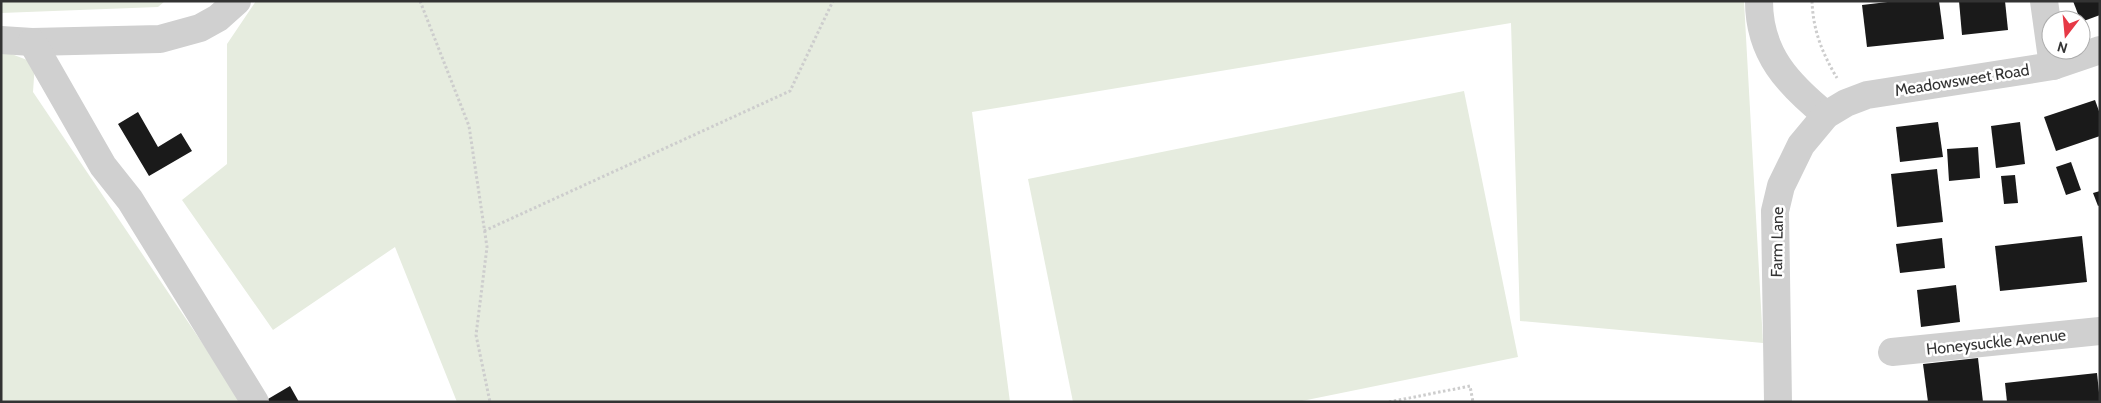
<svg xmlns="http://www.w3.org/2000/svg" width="2101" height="403" font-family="Cabin,sans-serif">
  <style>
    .green { fill: #e6ecdf }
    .building { fill: #1a1a1a }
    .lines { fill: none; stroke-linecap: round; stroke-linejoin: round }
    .path { stroke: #cdcdcd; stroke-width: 3; stroke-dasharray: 2.5 2.5; stroke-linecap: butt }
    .minor { stroke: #d0d0d0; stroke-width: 28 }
    .labels { text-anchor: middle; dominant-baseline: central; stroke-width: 5; stroke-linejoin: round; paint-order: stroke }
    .street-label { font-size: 16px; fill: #333; stroke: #fff }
  </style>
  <rect width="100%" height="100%" fill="#fff"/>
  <g class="green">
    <polygon points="1,1 165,1 158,7 1,13"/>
    <polygon points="256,1 1744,1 1763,343 1520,321 1511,23 972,112 1010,402 457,402 395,247 273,330 182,200 227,164 227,44"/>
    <polygon points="1,50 35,63 33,92 242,402 1,402"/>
    <polygon points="1464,91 1518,357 1297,402 1073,402 1028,179"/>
  </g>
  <g class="building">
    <polygon points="1896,1 1939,1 1944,39 1867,47 1862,5"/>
    <polygon points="1959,1 2005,1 2008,30 1962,35"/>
    <polygon points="2073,1 2100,1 2100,15 2081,22"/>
    <polygon points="2095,100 2100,114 2100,136 2056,151 2044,117"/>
    <polygon points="138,112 158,147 181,133 192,151 149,176 118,124"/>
    <polygon points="1938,122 1943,157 1900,162 1896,127"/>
    <polygon points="2020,122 2025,164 1996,168 1991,126"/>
    <polygon points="1978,147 1980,178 1949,181 1947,149"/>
    <polygon points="2071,162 2081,190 2066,195 2056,167"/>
    <polygon points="1937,169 1943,222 1897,227 1891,174"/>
    <polygon points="2015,175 2018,203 2004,204 2001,176"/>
    <polygon points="2100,191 2100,205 2098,206 2093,193"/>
    <polygon points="2082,236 2087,282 2000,291 1995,246"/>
    <polygon points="1942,238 1945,268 1900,273 1896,244"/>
    <polygon points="1956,285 1960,322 1921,327 1917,290"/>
    <polygon points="1978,358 1983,402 1928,402 1923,364"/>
    <polygon points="2097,373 2100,402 2007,402 2005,383"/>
    <polygon points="290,386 299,402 269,402 268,399"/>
  </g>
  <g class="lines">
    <g class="path">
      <polyline points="420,1 469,126 487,247 476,335 490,402"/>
      <path d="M1812,1c1,29 10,52 25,77"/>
      <polyline points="484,231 790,91 833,1"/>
      <polyline points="1389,402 1470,386 1473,402"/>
    </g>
    <g class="minor">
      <path d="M1759,1c0,53 29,83 67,114"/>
      <polyline points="2044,1 2053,66"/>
      <polyline points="1,40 32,42 160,39 200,28 218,18 237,1"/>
      <polyline points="32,42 103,166 130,200 255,402"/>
      <polyline points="1892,352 2100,331"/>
      <polyline points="1778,402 1775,211 1781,186 1801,145 1826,115 1846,103 1867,95 2053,66 2100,50"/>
    </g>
  </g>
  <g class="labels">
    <g class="street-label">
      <text transform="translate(1962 80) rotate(-9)">Meadowsweet Road</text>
      <text transform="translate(1777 242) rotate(-89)">Farm Lane</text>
      <text transform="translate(1996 342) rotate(-6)">Honeysuckle Avenue</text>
    </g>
  </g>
  <rect width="2101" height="403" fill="none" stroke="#333333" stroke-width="5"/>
  <g transform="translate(2066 35) rotate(196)"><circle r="24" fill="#ffffff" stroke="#adadad"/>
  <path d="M0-4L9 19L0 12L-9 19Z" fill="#e63946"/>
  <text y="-8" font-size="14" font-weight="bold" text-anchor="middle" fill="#333333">N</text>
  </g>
</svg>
